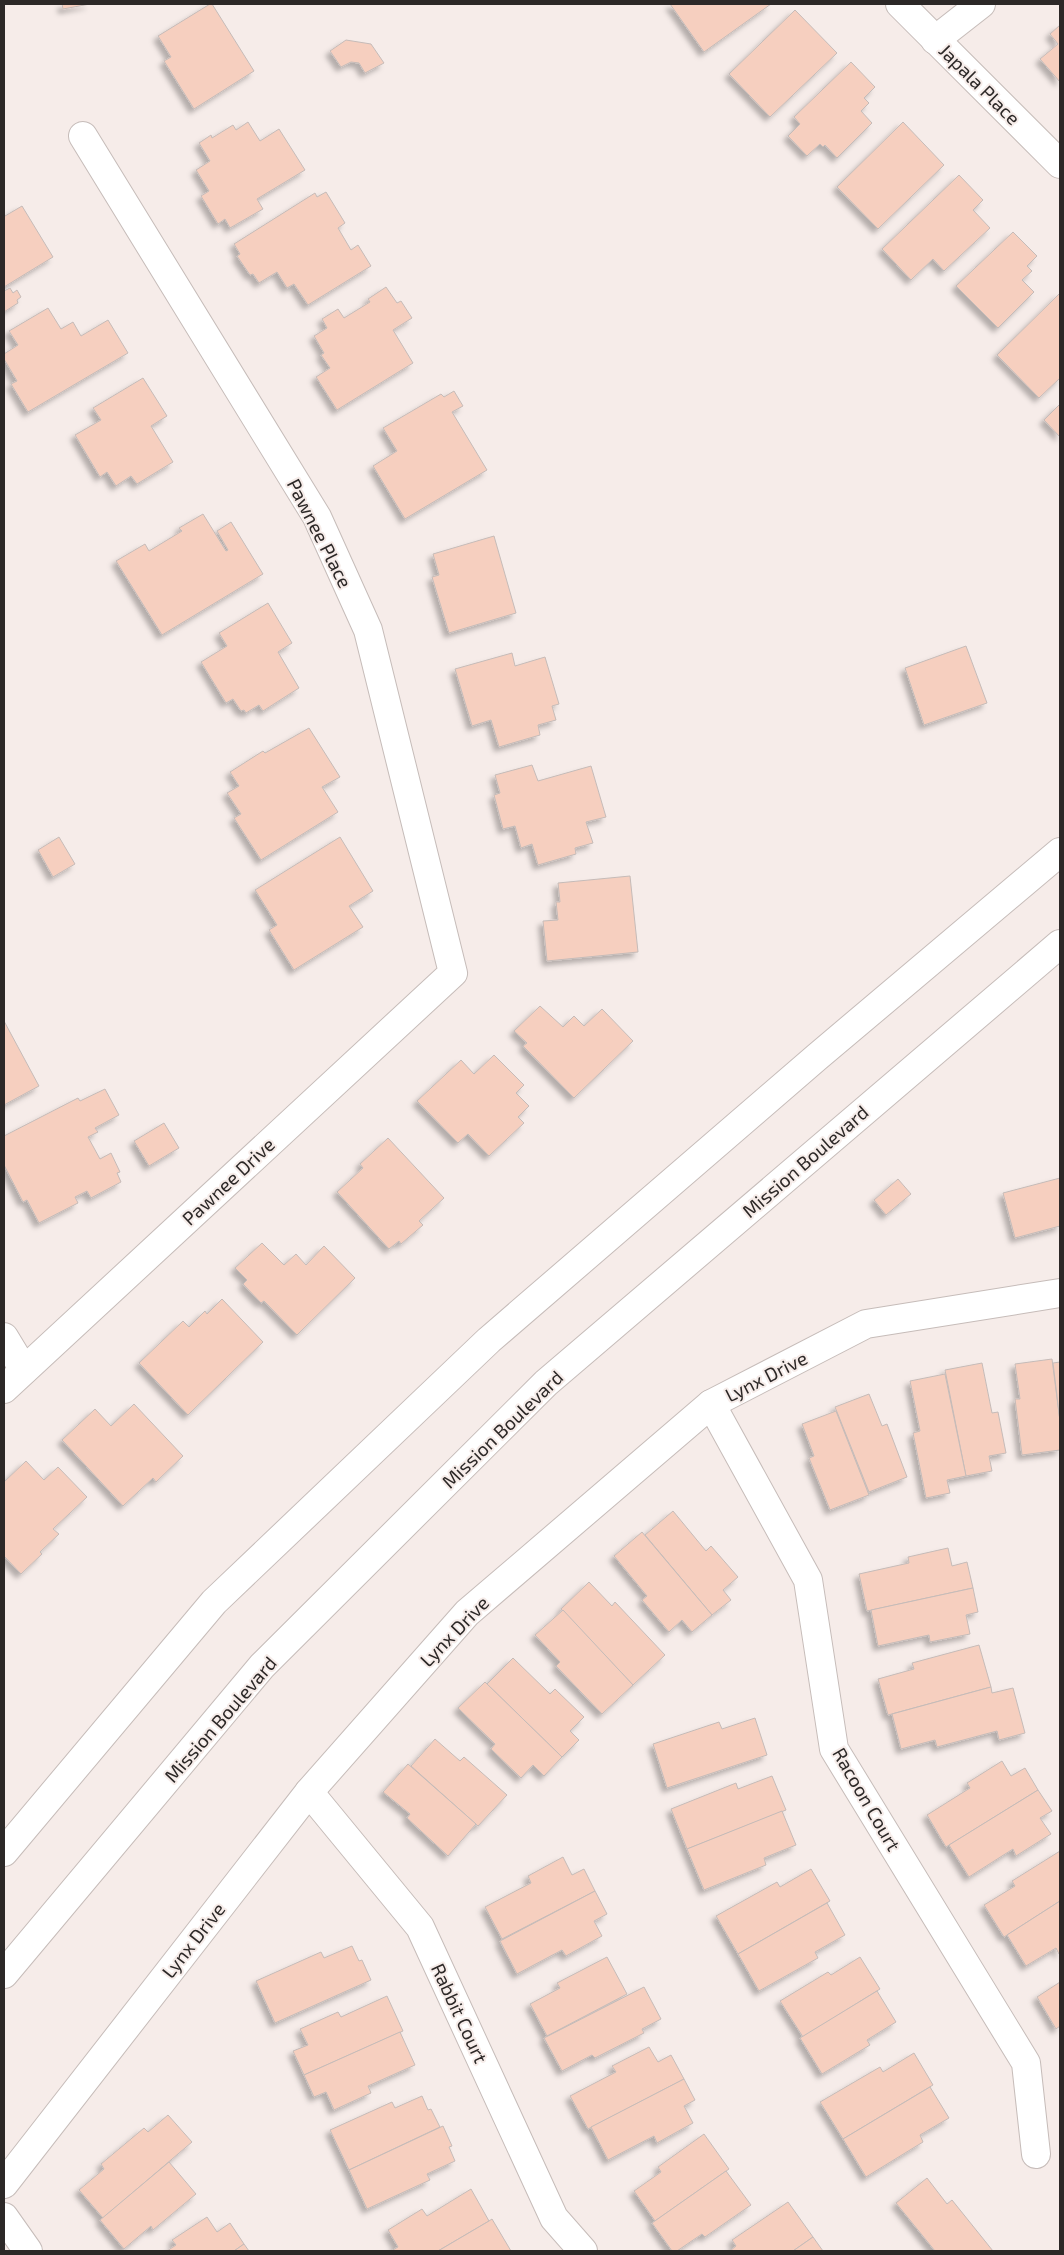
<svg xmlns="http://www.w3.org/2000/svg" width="1064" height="2255" font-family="'Exo 2',sans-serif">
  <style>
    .building { fill: #f6cfbf; stroke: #c5bbb8; filter: url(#shadow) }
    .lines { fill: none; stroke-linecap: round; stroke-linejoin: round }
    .minor-casing { stroke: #c6bcb9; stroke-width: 30 }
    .major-casing { stroke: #c6bcb9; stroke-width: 30 }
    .minor { stroke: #fff; stroke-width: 28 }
    .major { stroke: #fff; stroke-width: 28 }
    .labels { text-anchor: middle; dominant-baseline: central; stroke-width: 4; stroke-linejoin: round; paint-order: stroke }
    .street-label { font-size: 19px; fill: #2c2827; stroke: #f6ece9 }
  </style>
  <defs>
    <filter id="shadow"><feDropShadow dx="-4.5" dy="4.5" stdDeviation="2.5" flood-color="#0004"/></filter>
  </defs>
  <rect width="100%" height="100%" fill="#f6ece9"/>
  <g class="building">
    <polygon points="62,4 90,4 63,9"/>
    <polygon points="210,4 212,4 254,71 194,109 164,61 171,57 158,36"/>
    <polygon points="670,4 771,4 704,52"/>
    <polygon points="795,10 837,53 770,117 729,74"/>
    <polygon points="1060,25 1060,82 1040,59 1058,44 1050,34"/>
    <polygon points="346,40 371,44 384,63 365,73 359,63 351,62 341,67 330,51"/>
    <polygon points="851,62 875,87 864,98 869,103 861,111 872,123 837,158 825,145 823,147 820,144 807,156 788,136 800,124 794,117"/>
    <polygon points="248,122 260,141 279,129 305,170 257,199 263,209 230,228 225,219 218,224 201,196 209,191 196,170 210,161 199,143 211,135 212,138 233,125 236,130"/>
    <polygon points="903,122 944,165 878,229 837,187"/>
    <polygon points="959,175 983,200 973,210 990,228 944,271 933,259 911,280 882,249"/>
    <polygon points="326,192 345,223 338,228 351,250 358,245 371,266 308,305 294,284 287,288 277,272 259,283 253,274 250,275 237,256 240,254 234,244 315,193 317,197"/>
    <polygon points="22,206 53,257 4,287 4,214 5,216"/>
    <polygon points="1013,232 1037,256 1027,266 1032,271 1022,280 1034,292 998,328 956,286"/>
    <polygon points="386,287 397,303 401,301 412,318 393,330 413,363 337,410 316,377 330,368 321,355 324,353 314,336 327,328 322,319 338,309 344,318 370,302 368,299"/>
    <polygon points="10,288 13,293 17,290 21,297 17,300 18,303 4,312 4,291"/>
    <polygon points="1060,293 1060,378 1039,398 997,355"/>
    <polygon points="48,308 61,329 73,322 81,336 108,320 128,353 28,412 11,384 17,381 4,359 4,354 18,345 9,331"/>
    <polygon points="143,378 167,416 151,426 173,462 137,484 131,476 116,486 107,472 100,477 75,435 101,420 93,408"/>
    <polygon points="454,391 463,406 452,412 487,470 405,519 373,466 397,451 383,428 441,394 444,397"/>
    <polygon points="1060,404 1060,437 1044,420"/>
    <polygon points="203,514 226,551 228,550 217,531 231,522 263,574 162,635 116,561 145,544 149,551 182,531 179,528"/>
    <polygon points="494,536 516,613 449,633 432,577 439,575 433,554"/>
    <polygon points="268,603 292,643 278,652 299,688 263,711 259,705 246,713 244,710 241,711 233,699 226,703 201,662 227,646 219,633"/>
    <polygon points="966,646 987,703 924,725 905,668"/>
    <polygon points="512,653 515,666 545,657 559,704 552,706 556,720 538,725 540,735 499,747 491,720 472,726 455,669"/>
    <polygon points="309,728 340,777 322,787 338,812 261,860 234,818 241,814 227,793 239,786 230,772 263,751 265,753"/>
    <polygon points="532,765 538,781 591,766 606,817 586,822 593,843 575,848 576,854 538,865 532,844 521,848 515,826 503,829 494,795 500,793 495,775"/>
    <polygon points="59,837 75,864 53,877 38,850"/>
    <polygon points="340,837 373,891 349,906 363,927 294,970 269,930 277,925 255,890"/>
    <polygon points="630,876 638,952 547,961 543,921 558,920 556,902 560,902 558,883"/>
    <polygon points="540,1006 563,1027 574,1016 584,1026 602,1009 633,1041 574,1098 523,1046 527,1043 514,1031"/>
    <polygon points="4,1021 39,1086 4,1105"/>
    <polygon points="494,1055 524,1085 516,1093 529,1106 518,1117 524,1123 489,1156 468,1134 458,1143 417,1101 461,1060 474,1074"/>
    <polygon points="105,1089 119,1115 95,1128 98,1132 88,1137 100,1159 111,1153 120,1172 117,1173 121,1182 91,1198 87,1191 75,1197 78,1203 39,1223 27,1200 23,1202 4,1165 4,1136 78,1098 80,1101"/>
    <polygon points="164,1123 179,1148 149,1166 134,1141"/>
    <polygon points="388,1138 444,1198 419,1221 423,1225 401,1244 399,1241 389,1249 337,1192 363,1168 360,1164"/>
    <polygon points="1060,1178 1060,1226 1015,1238 1003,1193"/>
    <polygon points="898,1179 911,1194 886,1215 874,1200"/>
    <polygon points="262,1243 284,1265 296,1254 306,1265 324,1246 355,1278 297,1335 264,1301 261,1303 243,1284 247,1280 235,1268"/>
    <polygon points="222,1299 263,1342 188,1415 139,1363 183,1321 189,1327 205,1311 207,1314"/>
    <polygon points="1052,1359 1060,1421 1060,1450 1022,1455 1015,1399 1020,1399 1015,1364"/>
    <polygon points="1060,1362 1060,1421 1053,1363"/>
    <polygon points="982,1363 992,1413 998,1412 1006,1453 989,1456 992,1471 966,1476 945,1370"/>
    <polygon points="945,1374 966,1476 947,1480 950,1493 926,1498 913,1433 920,1431 910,1381"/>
    <polygon points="869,1394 882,1426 887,1424 907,1477 869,1492 835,1407"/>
    <polygon points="134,1404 183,1456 156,1482 153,1478 123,1506 62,1440 95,1409 111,1426"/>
    <polygon points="836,1411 869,1495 830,1510 809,1458 814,1456 802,1424"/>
    <polygon points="26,1461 44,1480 58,1467 87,1497 53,1529 59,1534 40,1552 42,1554 21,1574 4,1556 4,1482"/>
    <polygon points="673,1511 706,1551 711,1546 738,1577 723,1590 731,1600 712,1615 645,1535"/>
    <polygon points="642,1532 712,1615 692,1632 682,1620 669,1632 642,1600 647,1596 614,1556"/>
    <polygon points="948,1548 952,1566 967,1562 973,1588 867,1611 859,1574 909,1563 908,1557"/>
    <polygon points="589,1582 612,1606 615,1602 665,1655 633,1685 561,1609"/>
    <polygon points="973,1588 978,1612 966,1615 970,1634 930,1642 929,1635 878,1646 871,1610"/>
    <polygon points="563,1610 633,1685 602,1714 556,1666 560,1662 535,1635"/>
    <polygon points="979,1645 991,1687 888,1715 878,1679 914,1669 912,1663"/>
    <polygon points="513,1658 550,1694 555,1689 584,1717 570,1731 579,1740 562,1757 487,1684"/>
    <polygon points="485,1682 562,1757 544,1776 533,1765 521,1778 491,1749 495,1744 458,1708"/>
    <polygon points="991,1687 992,1693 1013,1688 1025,1733 999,1740 997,1731 937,1747 935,1740 901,1749 892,1714"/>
    <polygon points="755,1718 767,1755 667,1788 653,1744 719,1722 722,1729"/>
    <polygon points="435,1739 460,1761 464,1757 507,1795 478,1826 411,1766"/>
    <polygon points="1002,1761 1011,1776 1025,1768 1038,1790 946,1847 927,1815 970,1788 967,1783"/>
    <polygon points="408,1764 476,1824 448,1856 407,1818 410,1814 383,1792"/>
    <polygon points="772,1776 786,1810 687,1849 671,1809 736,1783 738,1789"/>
    <polygon points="1038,1790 1052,1811 1040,1818 1051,1834 1016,1856 1013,1849 969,1877 949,1845"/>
    <polygon points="782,1811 796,1845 764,1858 766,1865 704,1890 687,1849"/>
    <polygon points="1060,1851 1060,1901 1004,1937 984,1905 1015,1886 1012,1881"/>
    <polygon points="563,1857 572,1875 584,1869 595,1891 502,1939 485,1907 531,1883 528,1876"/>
    <polygon points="811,1869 830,1901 738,1954 716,1916 777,1882 780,1887"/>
    <polygon points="595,1891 607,1914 594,1921 602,1936 566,1956 562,1950 517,1974 500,1941"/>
    <polygon points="1060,1901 1060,1953 1059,1954 1056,1948 1026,1966 1007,1935"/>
    <polygon points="827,1903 845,1935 815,1952 818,1958 759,1991 738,1954"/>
    <polygon points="352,1946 359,1961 362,1960 371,1980 275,2023 256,1981 321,1952 324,1958"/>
    <polygon points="607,1957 627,1994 547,2036 530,2004 560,1988 557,1983"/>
    <polygon points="860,1957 880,1989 803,2037 780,2001 828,1972 831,1975"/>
    <polygon points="1060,1982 1060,2026 1056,2029 1037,1997"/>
    <polygon points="644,1987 661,2019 642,2029 644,2033 595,2058 592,2055 562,2071 544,2038"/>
    <polygon points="877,1991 896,2022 867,2040 870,2045 822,2074 800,2038"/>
    <polygon points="387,1996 403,2031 304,2075 293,2051 308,2045 300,2029 338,2012 341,2017"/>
    <polygon points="400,2032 415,2065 368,2086 371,2093 334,2110 326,2092 314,2097 304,2075"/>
    <polygon points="649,2047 658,2062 671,2055 684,2079 588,2129 570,2096 616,2072 612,2066"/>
    <polygon points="914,2053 933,2085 843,2139 820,2102 880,2067 883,2072"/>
    <polygon points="684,2079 695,2100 684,2106 693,2123 657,2143 654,2136 608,2160 591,2127"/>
    <polygon points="930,2087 949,2118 920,2135 923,2142 866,2177 843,2139"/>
    <polygon points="422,2096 428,2110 431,2109 440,2127 349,2170 330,2130 392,2102 395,2108"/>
    <polygon points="168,2115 192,2142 103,2218 79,2190 104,2169 101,2164 144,2128 148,2132"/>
    <polygon points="443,2126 452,2146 449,2147 455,2161 427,2174 430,2180 367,2209 349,2170"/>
    <polygon points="704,2134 729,2169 655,2221 634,2191 661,2172 658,2167"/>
    <polygon points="169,2162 196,2194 153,2230 151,2226 124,2249 100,2220"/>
    <polygon points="726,2171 751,2205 705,2237 702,2234 677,2251 672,2251 652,2223"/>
    <polygon points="927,2178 947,2204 952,2200 993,2251 935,2251 896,2203"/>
    <polygon points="471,2189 489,2221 438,2251 391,2251 398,2247 388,2230 422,2209 427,2216"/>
    <polygon points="788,2202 813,2237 793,2251 730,2251 736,2246 732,2240"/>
    <polygon points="207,2217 217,2232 230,2223 244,2244 234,2251 167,2251 176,2245 172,2240"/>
    <polygon points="492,2219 511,2251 438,2251 489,2221"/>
    <polygon points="813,2237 823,2251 793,2251"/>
    <polygon points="244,2244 249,2251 234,2251"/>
  </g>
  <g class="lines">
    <g class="minor-casing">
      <g id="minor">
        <polyline points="900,4 1060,164"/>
        <polyline points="935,40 981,4"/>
        <polyline points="4,1337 24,1370"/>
        <polyline points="4,1389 453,973 368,630 317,517 83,136"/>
        <polyline points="711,1404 808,1580 834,1749 1026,2063 1036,2154"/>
        <polyline points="309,1792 420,1927 554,2218 583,2251"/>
        <polyline points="4,2184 309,1792 467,1613 711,1404 866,1324 1060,1293"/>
        <polyline points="4,2217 28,2251"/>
      </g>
    </g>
    <g class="major-casing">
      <g id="major">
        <polyline points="4,1852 214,1602 489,1340 817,1057 1060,852"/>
        <polyline points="4,1974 262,1666 546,1383 1060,944"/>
      </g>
    </g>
    <use href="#minor" class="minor"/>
    <use href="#major" class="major"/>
  </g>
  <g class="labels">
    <g class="street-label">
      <text transform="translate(980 84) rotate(45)">Japala Place</text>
      <text transform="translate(320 533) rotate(63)">Pawnee Place</text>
      <text transform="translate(805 1161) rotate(-41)">Mission Boulevard</text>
      <text transform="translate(228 1181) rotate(-43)">Pawnee Drive</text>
      <text transform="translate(766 1376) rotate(-27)">Lynx Drive</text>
      <text transform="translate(502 1429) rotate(-44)">Mission Boulevard</text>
      <text transform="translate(454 1631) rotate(-46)">Lynx Drive</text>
      <text transform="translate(220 1719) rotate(-49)">Mission Boulevard</text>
      <text transform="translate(867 1799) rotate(60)">Racoon Court</text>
      <text transform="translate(193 1940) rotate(-52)">Lynx Drive</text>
      <text transform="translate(460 2013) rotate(65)">Rabbit Court</text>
    </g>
  </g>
  <rect width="1064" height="2255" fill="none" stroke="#2c2827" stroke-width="10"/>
</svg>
